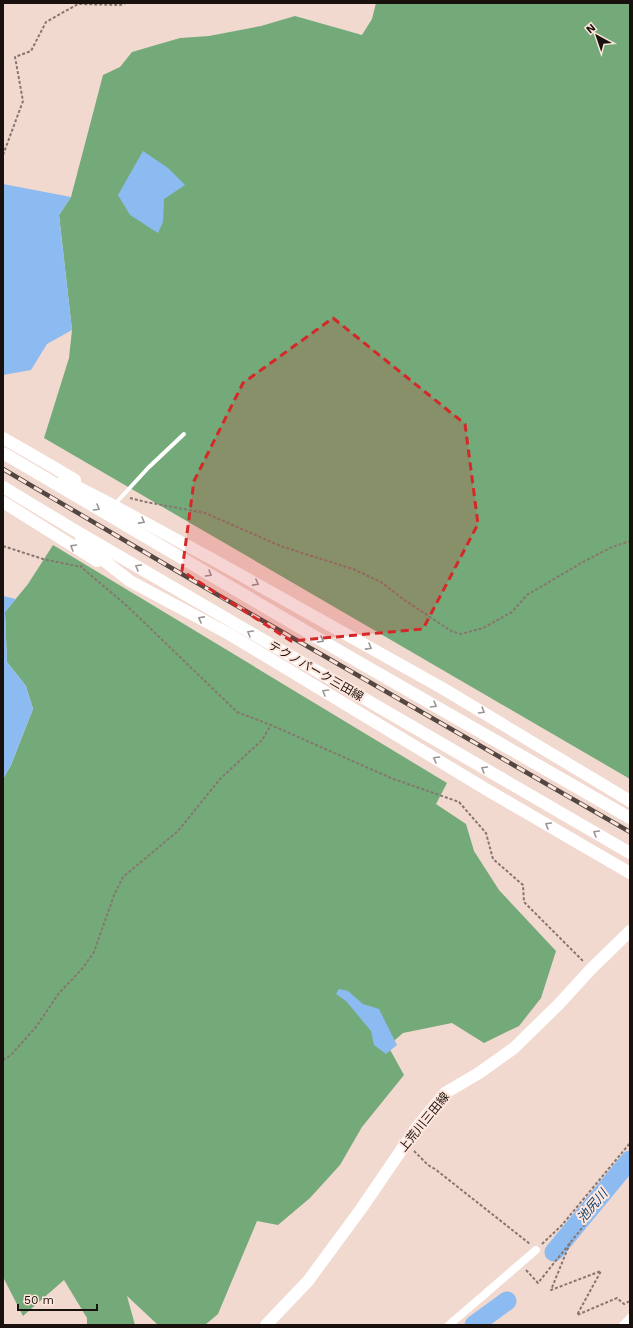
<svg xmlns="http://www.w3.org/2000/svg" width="633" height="1328" font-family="'Work Sans','Noto Sans JP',sans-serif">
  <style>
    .forest { fill: #74aa79 }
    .water { fill: #8cbbf1 }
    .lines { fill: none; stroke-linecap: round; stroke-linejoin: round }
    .river { stroke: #8cbbf1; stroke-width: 19 }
    .path { stroke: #86766f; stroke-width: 2; stroke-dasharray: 3 2; stroke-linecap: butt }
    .lane { stroke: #fff; stroke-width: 4 }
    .street { stroke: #fff; stroke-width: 8 }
    .secondary { stroke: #fff; stroke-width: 12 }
    .rail-casing { stroke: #544742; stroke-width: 4.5 }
    .rail { stroke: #fee6dc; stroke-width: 3; stroke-dasharray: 9; stroke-linecap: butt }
    .oneway { stroke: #989492 }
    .marked { fill: #d62828; fill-opacity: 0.2; stroke: #d62828; stroke-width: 3; stroke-dasharray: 8 5; stroke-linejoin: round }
    .labels { text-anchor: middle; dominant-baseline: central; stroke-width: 4; stroke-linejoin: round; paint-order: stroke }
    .street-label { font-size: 12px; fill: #19110d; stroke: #fee6dc }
    .water-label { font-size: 13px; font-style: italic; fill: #134374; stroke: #fee6dc }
  </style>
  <rect width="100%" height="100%" fill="#f1d9cf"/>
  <g class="forest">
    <polygon points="376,3 630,3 630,779 44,438 69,358 72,330 59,215 71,197 103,75 120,67 132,52 180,38 209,36 261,26 295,16 362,35 372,19"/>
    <polygon points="53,545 447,783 436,804 466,824 474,851 499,890 556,951 541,998 519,1026 484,1043 452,1023 403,1033 388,1046 404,1075 362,1127 340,1165 310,1198 278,1225 257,1221 218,1314 205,1325 158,1325 127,1296 135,1325 87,1325 87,1318 64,1280 23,1316 3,1277 3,779 11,765 33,709 26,686 7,662 5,612 28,584"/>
  </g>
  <g class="water">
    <polygon points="143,151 168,168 185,185 164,199 163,222 158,233 130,215 118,195"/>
    <polygon points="3,184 71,197 59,215 72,330 47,344 31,370 3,375"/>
    <polygon points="3,596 16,599 5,612 7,662 26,686 33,709 11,765 3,779"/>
    <polygon points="339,989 348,991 363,1004 379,1009 397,1045 386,1054 374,1045 371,1031 346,1001 336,994"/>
  </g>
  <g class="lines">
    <g class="river">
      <polyline points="554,1252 630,1160"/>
      <polyline points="474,1325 507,1301"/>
    </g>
    <g class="path">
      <polyline points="3,155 23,101 15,57 31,51 46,22 78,4 120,5 126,3"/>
      <polyline points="130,498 146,502 205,513 283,547 353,569 381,582 403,599 451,631 461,634 483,628 512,612 527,595 583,562 612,547 630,541"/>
      <polyline points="3,546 43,559 81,567"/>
      <polyline points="82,565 81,567 126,605 237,712 271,725 391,778 459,802 486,833 493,859 523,885 524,902 583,961"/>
      <polyline points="3,1060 11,1055 36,1027 59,993 82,969 94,952 114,895 123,877 178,831 220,779 262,740 271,725"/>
      <polyline points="414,1151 428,1165 435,1169 530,1244"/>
      <polyline points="570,1243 551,1290 601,1271 577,1315 617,1298 624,1304 630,1301"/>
      <polyline points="542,1244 562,1225 630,1143"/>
      <polyline points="526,1270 538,1283 586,1223"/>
    </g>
    <polyline class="lane" points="114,505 148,468 184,434"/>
    <g class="street">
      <polyline points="449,1325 536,1250"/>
      <polyline points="623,1325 630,1318"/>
    </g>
    <g class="secondary">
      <polyline points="3,438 55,468 75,480"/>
      <polyline points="3,453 343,653 630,818"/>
      <polyline points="64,480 107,502 212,559 442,688 630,801"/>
      <polyline points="3,487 76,531 630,853"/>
      <polyline points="3,502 97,561"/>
      <polyline points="81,538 93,552 130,581 229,634 489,791 630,873"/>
      <polyline points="266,1325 308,1281 361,1209 417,1127 445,1093 479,1073 514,1048 559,1004 591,969 630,931"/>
    </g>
    <g class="rail-casing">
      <polyline id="rail" points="3,469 192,580 630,832"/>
    </g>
    <use href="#rail" class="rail"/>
  </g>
  <defs><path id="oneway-chevron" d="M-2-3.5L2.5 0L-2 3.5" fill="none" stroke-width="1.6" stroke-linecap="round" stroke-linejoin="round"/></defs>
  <g class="oneway">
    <use href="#oneway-chevron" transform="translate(97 508) rotate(30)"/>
    <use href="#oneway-chevron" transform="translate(142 521) rotate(29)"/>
    <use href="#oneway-chevron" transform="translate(73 547) rotate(-149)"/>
    <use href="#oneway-chevron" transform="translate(138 567) rotate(-150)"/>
    <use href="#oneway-chevron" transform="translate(209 574) rotate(30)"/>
    <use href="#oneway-chevron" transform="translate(256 583) rotate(29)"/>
    <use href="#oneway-chevron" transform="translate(201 619) rotate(-152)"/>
    <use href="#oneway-chevron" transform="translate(250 633) rotate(-150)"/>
    <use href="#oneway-chevron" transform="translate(321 640) rotate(30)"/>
    <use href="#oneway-chevron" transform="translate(369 647) rotate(29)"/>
    <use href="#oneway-chevron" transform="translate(325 692) rotate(-149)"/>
    <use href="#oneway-chevron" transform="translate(434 705) rotate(30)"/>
    <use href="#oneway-chevron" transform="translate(482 711) rotate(31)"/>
    <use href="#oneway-chevron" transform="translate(436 759) rotate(-149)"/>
    <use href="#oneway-chevron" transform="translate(484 769) rotate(-150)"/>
    <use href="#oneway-chevron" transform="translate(548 825) rotate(-150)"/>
    <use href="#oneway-chevron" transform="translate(596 833) rotate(-150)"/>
  </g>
  <path class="marked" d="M333,318l132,106 13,100 -55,105 -132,12 -109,-70 12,-90 49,-98z"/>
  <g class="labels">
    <g class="street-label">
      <text transform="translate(316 671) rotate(30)">テクノパーク三田線</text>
      <text transform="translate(424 1122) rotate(-51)">上荒川三田線</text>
    </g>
    <g class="water-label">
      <text transform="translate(592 1206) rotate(-50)">池尻川</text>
    </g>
  </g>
  <rect width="633" height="1328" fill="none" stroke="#19110d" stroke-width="8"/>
  <g transform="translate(597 36) rotate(320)" stroke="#fee6dc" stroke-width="3" paint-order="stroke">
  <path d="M0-3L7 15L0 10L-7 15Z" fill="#19110d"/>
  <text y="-6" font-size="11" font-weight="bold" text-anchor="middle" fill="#19110d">N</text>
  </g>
  <path d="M18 1304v6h79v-6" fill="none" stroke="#19110d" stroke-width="2"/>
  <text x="24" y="1304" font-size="12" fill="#19110d" stroke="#fee6dc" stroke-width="3" paint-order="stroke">50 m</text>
</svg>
